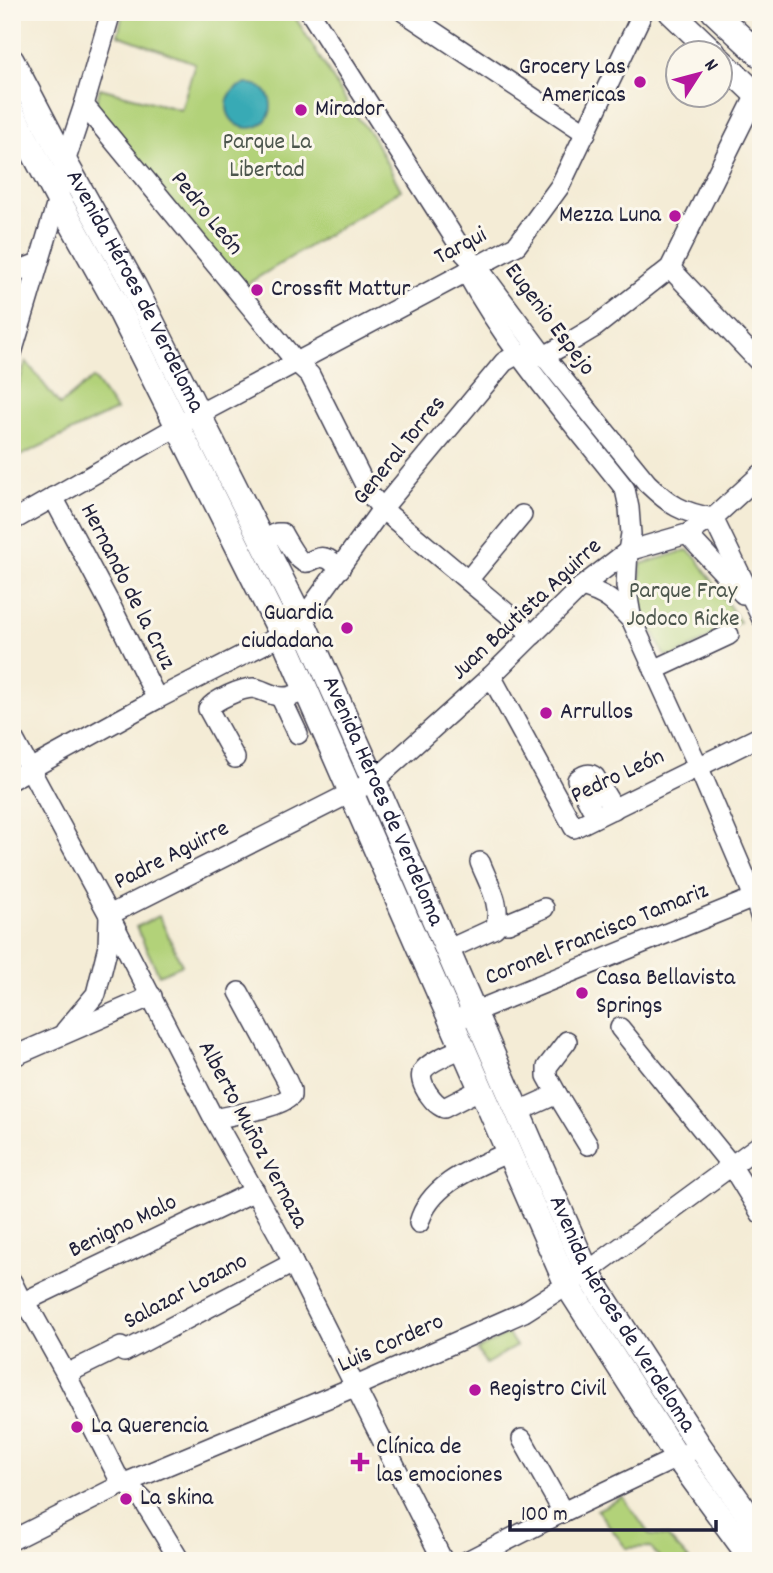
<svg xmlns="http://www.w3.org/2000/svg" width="773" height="1573" font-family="Dekko,sans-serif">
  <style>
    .green { fill: #b2d279; stroke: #6a7a5a; stroke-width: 2 }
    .water { fill: #39aab5; stroke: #2e6678; stroke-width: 2 }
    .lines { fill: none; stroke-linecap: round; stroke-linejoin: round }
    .minor-casing { stroke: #424052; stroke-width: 22 }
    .major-casing { stroke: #424052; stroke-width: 27 }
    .minor { stroke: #fff; stroke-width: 19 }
    .major { stroke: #fff; stroke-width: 24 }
    .poi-dot { fill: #b5179e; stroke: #fbf7ec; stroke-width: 2.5 }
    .labels { text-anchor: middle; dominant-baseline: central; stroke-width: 6; stroke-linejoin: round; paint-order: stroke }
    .poi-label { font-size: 24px; fill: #22223b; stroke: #fbf7ec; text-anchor: start }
    .park-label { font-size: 24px; fill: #4d574e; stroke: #fbf7ec }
    .street-label { font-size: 24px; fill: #22223b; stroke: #fbf7ec }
  </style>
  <rect width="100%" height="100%" fill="#fbf7ec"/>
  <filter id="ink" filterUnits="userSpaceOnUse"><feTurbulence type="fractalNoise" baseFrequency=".0143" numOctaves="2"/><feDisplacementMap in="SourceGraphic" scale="14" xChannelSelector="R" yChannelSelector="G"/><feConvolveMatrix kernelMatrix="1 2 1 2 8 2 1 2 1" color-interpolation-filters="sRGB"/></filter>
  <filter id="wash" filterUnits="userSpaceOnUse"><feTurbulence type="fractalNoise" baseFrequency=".00686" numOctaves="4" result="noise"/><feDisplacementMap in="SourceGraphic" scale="28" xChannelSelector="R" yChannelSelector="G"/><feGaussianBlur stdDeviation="1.57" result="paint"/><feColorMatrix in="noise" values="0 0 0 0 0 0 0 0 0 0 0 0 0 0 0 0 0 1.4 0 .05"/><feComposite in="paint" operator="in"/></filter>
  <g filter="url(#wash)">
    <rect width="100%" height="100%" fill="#f4ecd6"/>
    <g class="green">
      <polygon points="123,12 292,12 351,109 373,137 401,190 239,289 96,105 100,88 181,110 195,63 118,35"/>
      <polygon points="26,361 60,405 93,378 116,410 12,460 12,406"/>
      <polygon points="687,550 696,557 740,622 673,657 664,655 640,603 641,564"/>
      <polygon points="159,916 182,965 159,975 136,927"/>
      <polygon points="508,1334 516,1346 486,1364 477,1350"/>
      <polygon points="623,1497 650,1535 668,1537 690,1561 661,1561 651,1547 626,1548 597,1510"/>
    </g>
    <circle class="water" cx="249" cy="106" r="22"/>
  </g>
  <g filter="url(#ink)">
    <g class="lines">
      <g class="minor-casing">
        <g id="minor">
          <path d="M310,12l154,241 13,13 67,90 103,127c24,23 34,29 66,35l48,99"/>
          <polyline points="404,12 586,133"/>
          <polyline points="84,105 297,363 310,375 369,493 382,509 533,635"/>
          <polyline points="670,268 761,364"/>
          <path d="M466,272c43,79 104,147 159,217l4,19 2,26 -3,17 -2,35 6,35"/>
          <polyline points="12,273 38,263"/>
          <polyline points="12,353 58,199 65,162 84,105 111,12"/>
          <polyline points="53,497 110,604 157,699"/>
          <polyline points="12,521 199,414 517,245 560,186 643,12"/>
          <polyline points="687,534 743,594"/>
          <path d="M262,541l15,-8h5c4,7 15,27 22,29 5,1 6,-1 11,-3 11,-5 18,3 25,10"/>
          <polyline points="468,580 522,515"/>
          <path d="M581,587c25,6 34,16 51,34l66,145 56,131 7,22"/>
          <polyline points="654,670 729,635"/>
          <polyline points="491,676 574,828 761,736"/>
          <polyline points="281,698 298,734"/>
          <polyline points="12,736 109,915 214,1119 281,1239 443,1561"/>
          <path d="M235,758l-27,-49c6,-9 34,-21 45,-21 7,1 14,5 21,7 12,5 22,0 32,-5"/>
          <polyline points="12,779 157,699 282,635 302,620 382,509 504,362 518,354 544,356 570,342 595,327 670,268 756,95"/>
          <path d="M591,807l-14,-27c6,-5 12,-8 18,-3l19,32"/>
          <polyline points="109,915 374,781 491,676 581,587 628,551 687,534 713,518 761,474"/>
          <polyline points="497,923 508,923 544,908"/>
          <path d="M447,950l48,-22c8,-23 -7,-45 -15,-66"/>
          <polyline points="452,1022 483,1008 761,895"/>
          <polyline points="620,1028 731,1165 761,1214"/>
          <polyline points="65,1031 96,994 108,946 109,916"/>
          <path d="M463,1048c-9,4 -35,14 -40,23 -4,6 1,16 4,21 5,7 9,13 17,16l37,-19"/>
          <polyline points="12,1057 152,996"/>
          <polyline points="557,1094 547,1076 547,1067 567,1041"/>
          <polyline points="517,1112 557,1094 588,1145"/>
          <path d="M214,1119c20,-5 63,-10 77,-23v-6l-5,-11 -47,-87"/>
          <path d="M419,1223c11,-40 55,-55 90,-71"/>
          <polyline points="12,1282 22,1302 31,1311 66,1374 117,1475 143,1500 180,1561"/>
          <polyline points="13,1307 255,1191"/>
          <polyline points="66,1374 121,1347 124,1352 293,1263"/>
          <polyline points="522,1439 563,1512"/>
          <polyline points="12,1540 125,1483 354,1387 524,1312 587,1272 761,1144"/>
          <polyline points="467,1561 563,1512 689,1452"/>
        </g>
      </g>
      <g class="major-casing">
        <g id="major">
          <polyline points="671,12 713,52"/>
          <polyline points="714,12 761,56"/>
          <polyline points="720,60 761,99"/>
          <path id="s1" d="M12,61l53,101 69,124 168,334 72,161 213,491 113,175 61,86"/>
          <polyline points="12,112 58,199 115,301 282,635 567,1285 677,1457 753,1561"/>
        </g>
      </g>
      <use href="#minor" class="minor"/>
      <use href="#major" class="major"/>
    </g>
  </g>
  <g class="poi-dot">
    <circle cx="640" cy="82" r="7"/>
    <circle cx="301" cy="110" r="7"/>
    <circle cx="675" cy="216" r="7"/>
    <circle cx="257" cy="290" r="7"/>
    <circle cx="347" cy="628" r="7"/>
    <circle cx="546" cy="713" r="7"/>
    <circle cx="582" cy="993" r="7"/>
    <circle cx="475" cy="1390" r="7"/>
    <circle cx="77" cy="1427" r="7"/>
    <path d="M356.5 1451.5h7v7h7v7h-7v7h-7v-7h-7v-7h7z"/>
    <circle cx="126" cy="1499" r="7"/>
  </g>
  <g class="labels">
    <g class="poi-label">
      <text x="626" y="68" text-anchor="end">Grocery Las<tspan x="626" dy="28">Americas</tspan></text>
      <text x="315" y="110">Mirador</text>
      <text x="661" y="216" text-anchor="end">Mezza Luna</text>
      <text x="271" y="290">Crossfit Mattur</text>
      <text x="333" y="614" text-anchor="end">Guardia<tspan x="333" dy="28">ciudadana</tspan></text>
      <text x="560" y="713">Arrullos</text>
      <text x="596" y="979">Casa Bellavista<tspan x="596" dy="28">Springs</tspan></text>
      <text x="489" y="1390">Registro Civil</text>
      <text x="91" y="1427">La Querencia</text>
      <text x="376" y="1448">Clínica de<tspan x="376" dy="28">las emociones</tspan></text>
      <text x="140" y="1499">La skina</text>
    </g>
    <g class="park-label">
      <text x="267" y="143">Parque La<tspan x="267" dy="28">Libertad</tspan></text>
      <text x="683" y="592">Parque Fray<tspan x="683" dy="28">Jodoco Ricke</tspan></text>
    </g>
    <g class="street-label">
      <text transform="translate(206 214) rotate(51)">Pedro León</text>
      <text transform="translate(461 247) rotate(-28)">Tarqui</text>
      <text stroke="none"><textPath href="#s1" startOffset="261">Avenida Héroes de Verdeloma</textPath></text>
      <text transform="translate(549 320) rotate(53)">Eugenio Espejo</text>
      <text transform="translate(400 451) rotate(-51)">General Torres</text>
      <text transform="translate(127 587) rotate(63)">Hernando de la Cruz</text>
      <text transform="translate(527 610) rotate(-43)">Juan Bautista Aguirre</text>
      <text transform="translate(618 777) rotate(-25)">Pedro León</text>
      <text stroke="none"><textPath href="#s1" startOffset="828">Avenida Héroes de Verdeloma</textPath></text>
      <text transform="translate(172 856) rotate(-27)">Padre Aguirre</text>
      <text transform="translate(597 935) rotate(-22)">Coronel Francisco Tamariz</text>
      <text transform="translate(252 1135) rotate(62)">Alberto Muñoz Vernaza</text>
      <text transform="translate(123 1227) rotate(-26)">Benigno Malo</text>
      <text transform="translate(186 1292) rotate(-28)">Salazar Lozano</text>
      <text stroke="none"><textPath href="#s1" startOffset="1395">Avenida Héroes de Verdeloma</textPath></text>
      <text transform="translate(391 1344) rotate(-24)">Luis Cordero</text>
    </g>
  </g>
  <rect width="773" height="1573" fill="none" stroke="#fbf7ec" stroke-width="42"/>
  <g transform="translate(699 74) rotate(54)"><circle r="33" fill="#fbf7ec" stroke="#a4a2a5" stroke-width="2"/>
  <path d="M0-5L12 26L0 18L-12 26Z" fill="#b5179e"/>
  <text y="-10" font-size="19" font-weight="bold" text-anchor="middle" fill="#22223b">N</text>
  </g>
  <path d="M510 1520v10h206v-10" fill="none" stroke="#22223b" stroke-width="3.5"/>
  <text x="521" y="1520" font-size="21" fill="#22223b" stroke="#fbf7ec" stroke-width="5" paint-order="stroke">100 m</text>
</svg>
